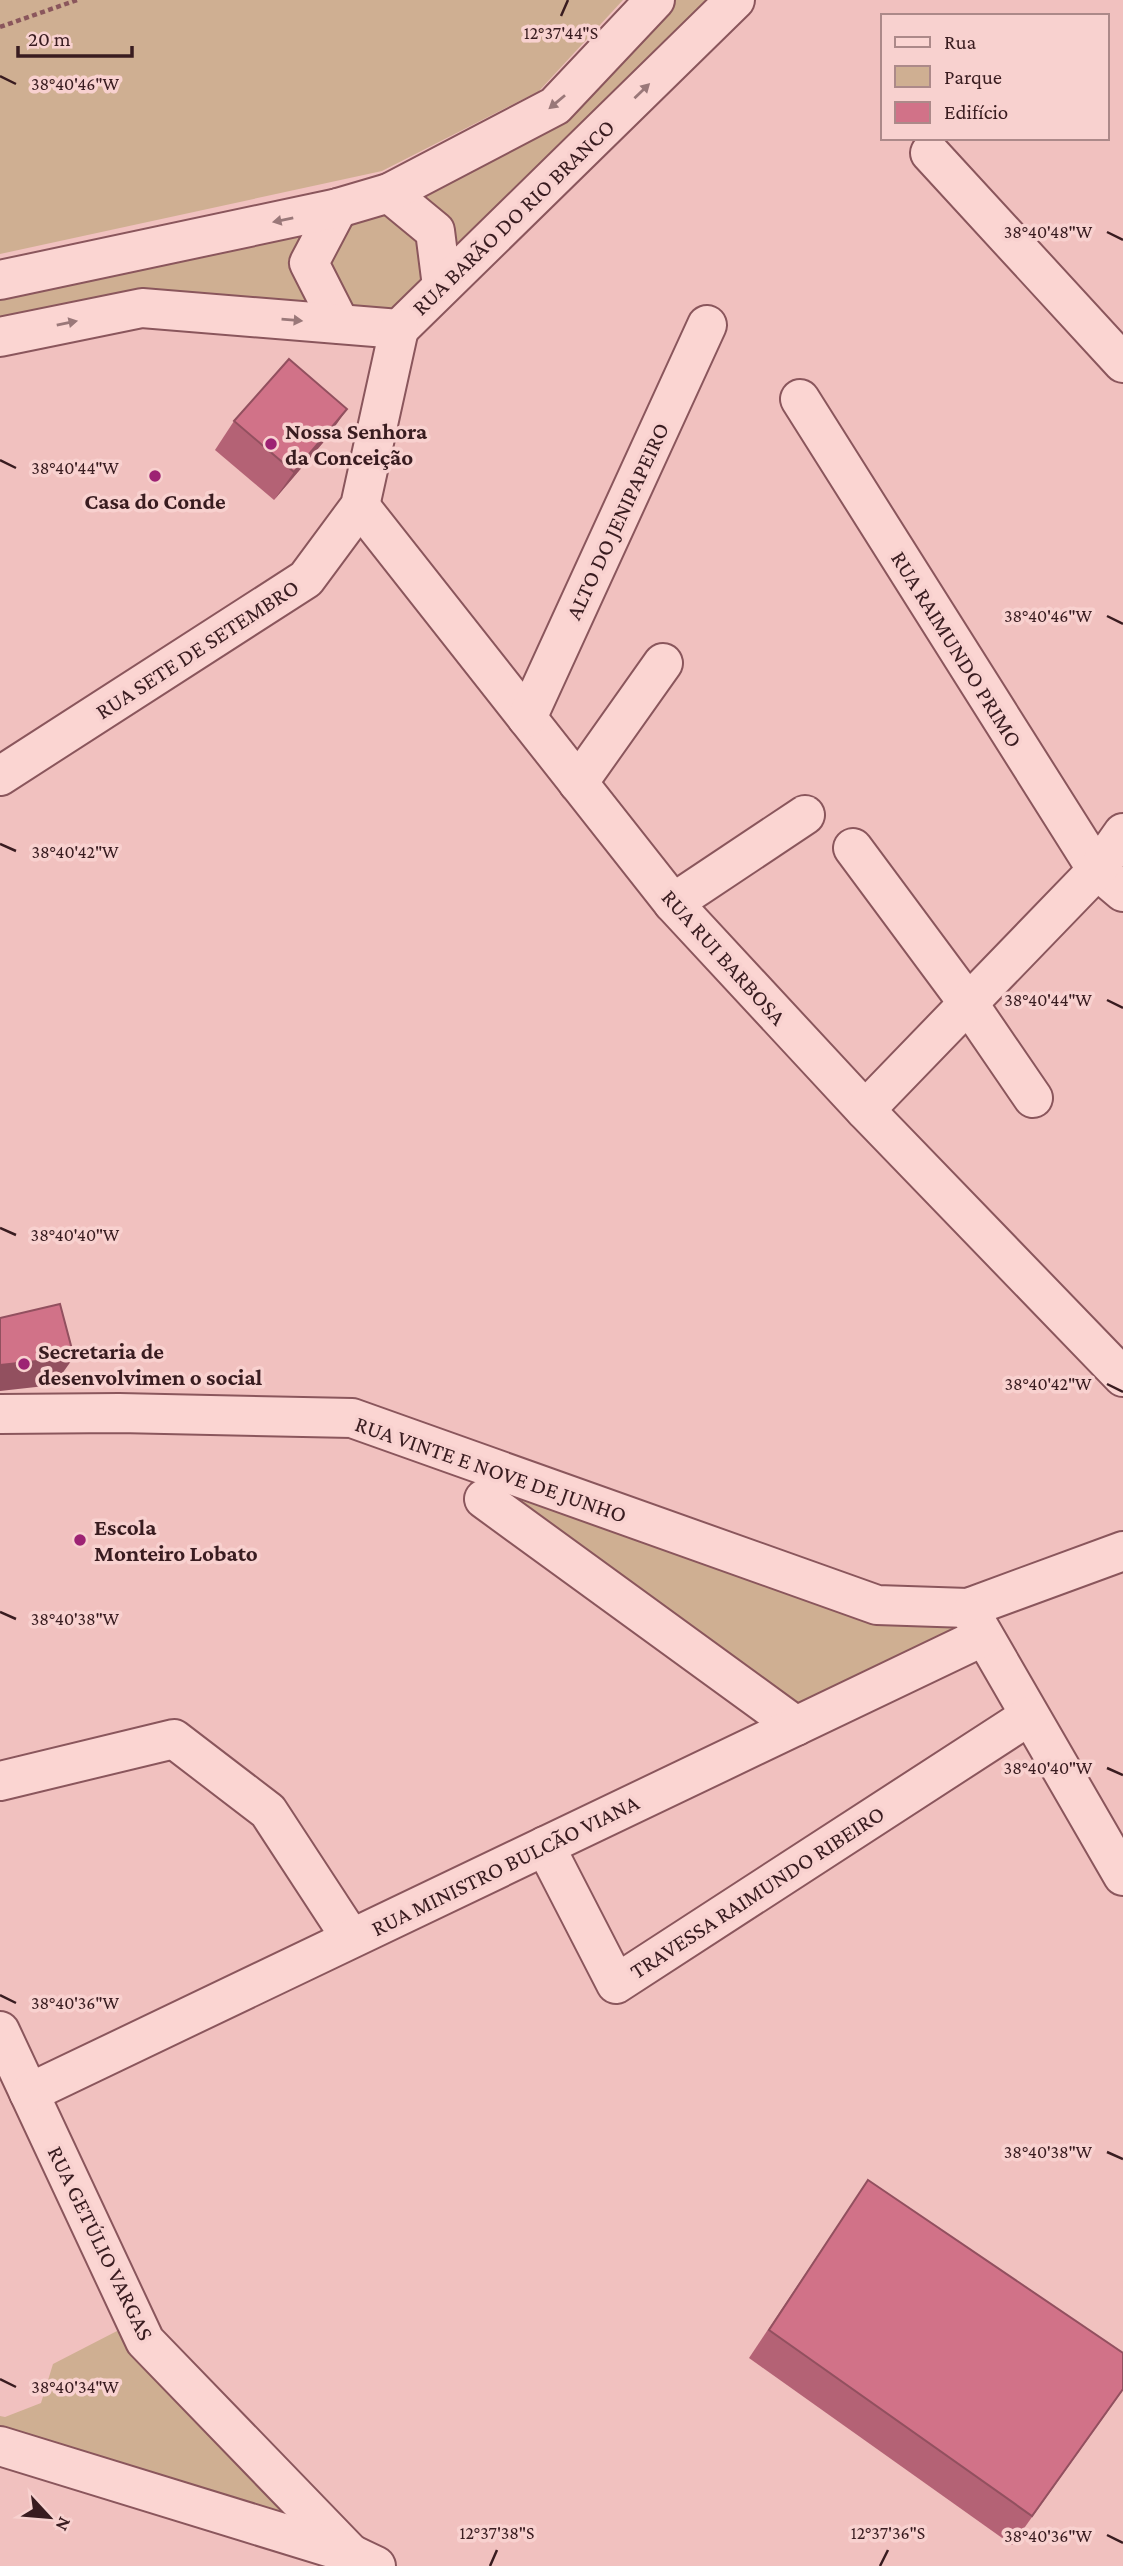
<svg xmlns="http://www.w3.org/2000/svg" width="1123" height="2566" font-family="'Crimson Pro',serif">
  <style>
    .green { fill: #cfaf92 }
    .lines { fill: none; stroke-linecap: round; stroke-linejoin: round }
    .minor-casing { stroke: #8a565c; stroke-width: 42 }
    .path { stroke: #8a565c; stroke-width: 4.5; stroke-dasharray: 5 3.5; stroke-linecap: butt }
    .minor { stroke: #fbd5d2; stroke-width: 38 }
    .wall { fill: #b46275 }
    .shaded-wall { fill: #92505f }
    .building { fill: #d17288; stroke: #92505f; stroke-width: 2 }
    .oneway { fill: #9a7879 }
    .ticks { fill: none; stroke: #391c20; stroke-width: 2.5 }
    .poi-dot { fill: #9d2273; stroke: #f8d1cf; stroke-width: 2.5 }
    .labels { text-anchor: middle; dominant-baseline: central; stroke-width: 7; stroke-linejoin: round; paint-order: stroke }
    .street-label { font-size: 23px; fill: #391c20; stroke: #f8d1cf }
    .poi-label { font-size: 23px; font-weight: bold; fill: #391c20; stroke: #f8d1cf; text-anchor: start }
    .ticks-label { font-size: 18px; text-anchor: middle; fill: #391c20; stroke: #f8d1cf; stroke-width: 7; stroke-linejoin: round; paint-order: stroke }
  </style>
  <rect width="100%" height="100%" fill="#f1c1bf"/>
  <g class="green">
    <polygon points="0,0 623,0 539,91 382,171 0,254"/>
    <polygon points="655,0 735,0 399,329 142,308 0,337 0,280 338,208 555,106"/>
    <polygon points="418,1443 877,1605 968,1608 982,1637 796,1726"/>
    <polygon points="117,2331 145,2341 351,2554 0,2446 0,2416 5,2417 41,2403 53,2364"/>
  </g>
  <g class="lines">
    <g class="minor-casing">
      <g id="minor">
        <polyline points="930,153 1123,363"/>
        <polyline points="389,193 435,231 442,286"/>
        <polyline points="338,208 309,263 340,324"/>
        <polyline points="0,280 338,208 389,193 555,106 655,0"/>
        <polyline points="0,337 142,308 399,329 735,0"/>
        <polyline points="800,399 1097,870 1123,892"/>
        <polyline points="360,506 673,903 865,1110 1123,1377"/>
        <polyline points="527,718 707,325"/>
        <polyline points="0,776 306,579 360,506 399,329"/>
        <polyline points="578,783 663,663"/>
        <polyline points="853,848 968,1003 1033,1098"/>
        <polyline points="673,903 805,815"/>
        <polyline points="865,1110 1097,870 1123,833"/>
        <polyline points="0,1414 119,1413 352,1418 877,1605 968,1608 1123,1551"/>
        <polyline points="484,1499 796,1726"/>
        <polyline points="971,1613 1123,1876"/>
        <polyline points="0,1781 174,1739 268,1811 351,1938"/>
        <polyline points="545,1846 616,1984 1029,1716"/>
        <polyline points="0,2031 145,2341 351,2554"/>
        <polyline points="29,2093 982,1637"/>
        <polyline points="0,2446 351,2554 376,2566"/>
      </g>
    </g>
    <polyline class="path" points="0,27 77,0"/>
    <use href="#minor" class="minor"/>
  </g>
  <g class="wall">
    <polygon points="234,421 327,438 274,500 215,450"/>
    <polygon points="868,2180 1123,2390 1012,2545 749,2358"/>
  </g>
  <g class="shaded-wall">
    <polygon points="347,409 327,438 274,500 294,472"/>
    <polygon points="74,1357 54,1385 0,1391 0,1365"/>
  </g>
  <g class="building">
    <polygon points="289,359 347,409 294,472 234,421"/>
    <polygon points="60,1304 74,1357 0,1365 0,1318"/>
    <polygon points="868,2180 1123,2353 1123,2389 1032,2516 769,2330"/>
  </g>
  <defs><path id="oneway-solid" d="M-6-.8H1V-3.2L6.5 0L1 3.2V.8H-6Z" transform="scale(1.75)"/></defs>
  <g class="oneway">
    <use href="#oneway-solid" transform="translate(642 91) rotate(-44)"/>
    <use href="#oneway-solid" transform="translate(557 102) rotate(140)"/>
    <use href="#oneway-solid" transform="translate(283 220) rotate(168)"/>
    <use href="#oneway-solid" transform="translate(292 320) rotate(5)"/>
    <use href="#oneway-solid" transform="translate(67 323) rotate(-12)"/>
  </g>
  <path class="ticks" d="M561,16l7,-16M0,76l16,8M1107,232l16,8M0,460l16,8M1107,616l16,8M0,844l16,7M1107,1000l16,8M0,1228l16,7M1107,1384l16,8M0,1612l16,7M1107,1768l16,7M0,1995l16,8M1107,2152l16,7M0,2379l16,8M1107,2535l16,8M490,2566l7,-16M880,2566l8,-16"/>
  <g class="poi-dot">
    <circle cx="271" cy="444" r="7"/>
    <circle cx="155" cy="476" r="7"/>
    <circle cx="24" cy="1364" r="7"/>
    <circle cx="80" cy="1540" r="7"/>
  </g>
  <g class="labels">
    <g class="street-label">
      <text transform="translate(513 217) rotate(-44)">RUA BARÃO DO RIO BRANCO</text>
      <text transform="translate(617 521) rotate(-65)">ALTO DO JENIPAPEIRO</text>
      <text transform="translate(197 649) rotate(-33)">RUA SETE DE SETEMBRO</text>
      <text transform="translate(957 649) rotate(58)">RUA RAIMUNDO PRIMO</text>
      <text transform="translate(724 957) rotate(48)">RUA RUI BARBOSA</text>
      <text transform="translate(491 1469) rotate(19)">RUA VINTE E NOVE DE JUNHO</text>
      <text transform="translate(505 1865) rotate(-26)">RUA MINISTRO BULCÃO VIANA</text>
      <text transform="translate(757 1892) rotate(-33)">TRAVESSA RAIMUNDO RIBEIRO</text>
      <text transform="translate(101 2243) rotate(64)">RUA GETÚLIO VARGAS</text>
    </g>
    <g class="poi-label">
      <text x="285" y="431">Nossa Senhora<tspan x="285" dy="26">da Conceição</tspan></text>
      <text x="155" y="501" text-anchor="middle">Casa do Conde</text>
      <text x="38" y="1351">Secretaria de<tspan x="38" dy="26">desenvolvimen o social</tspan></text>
      <text x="94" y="1527">Escola<tspan x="94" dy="26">Monteiro Lobato</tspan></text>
    </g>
  </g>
  <g class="ticks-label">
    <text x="561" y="39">12°37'44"S</text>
    <text x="75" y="90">38°40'46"W</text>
    <text x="1048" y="238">38°40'48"W</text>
    <text x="75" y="474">38°40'44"W</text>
    <text x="1048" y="622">38°40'46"W</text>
    <text x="75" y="858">38°40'42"W</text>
    <text x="1048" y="1006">38°40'44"W</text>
    <text x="75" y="1241">38°40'40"W</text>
    <text x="1048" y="1390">38°40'42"W</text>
    <text x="75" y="1625">38°40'38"W</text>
    <text x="1048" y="1774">38°40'40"W</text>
    <text x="75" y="2009">38°40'36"W</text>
    <text x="1048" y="2158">38°40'38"W</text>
    <text x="75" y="2393">38°40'34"W</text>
    <text x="497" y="2539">12°37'38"S</text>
    <text x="888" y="2539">12°37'36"S</text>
    <text x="1048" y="2542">38°40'36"W</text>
  </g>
  <rect x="881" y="14" width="228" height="126" fill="#f8d1cf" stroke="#ac8989" stroke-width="2"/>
  <rect x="895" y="37" width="35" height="10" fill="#fbd5d2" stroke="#ac8989" stroke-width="2"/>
  <text x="944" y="49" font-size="21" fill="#391c20">Rua</text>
  <rect x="895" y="66" width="35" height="21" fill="#cfaf92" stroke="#ac8989" stroke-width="2"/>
  <text x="944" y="84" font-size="21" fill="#391c20">Parque</text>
  <rect x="895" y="102" width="35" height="21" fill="#d17288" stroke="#ac8989" stroke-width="2"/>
  <text x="944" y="119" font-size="21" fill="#391c20">Edifício</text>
  <g transform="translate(49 2517) rotate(116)" stroke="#f8d1cf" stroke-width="5" paint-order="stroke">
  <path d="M0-5L12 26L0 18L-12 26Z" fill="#391c20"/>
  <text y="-10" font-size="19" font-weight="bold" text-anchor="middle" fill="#391c20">N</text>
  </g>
  <path d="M18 46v10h114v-10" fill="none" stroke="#391c20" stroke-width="3.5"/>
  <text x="28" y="46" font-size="21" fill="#391c20" stroke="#f8d1cf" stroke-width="5" paint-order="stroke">20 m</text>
</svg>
